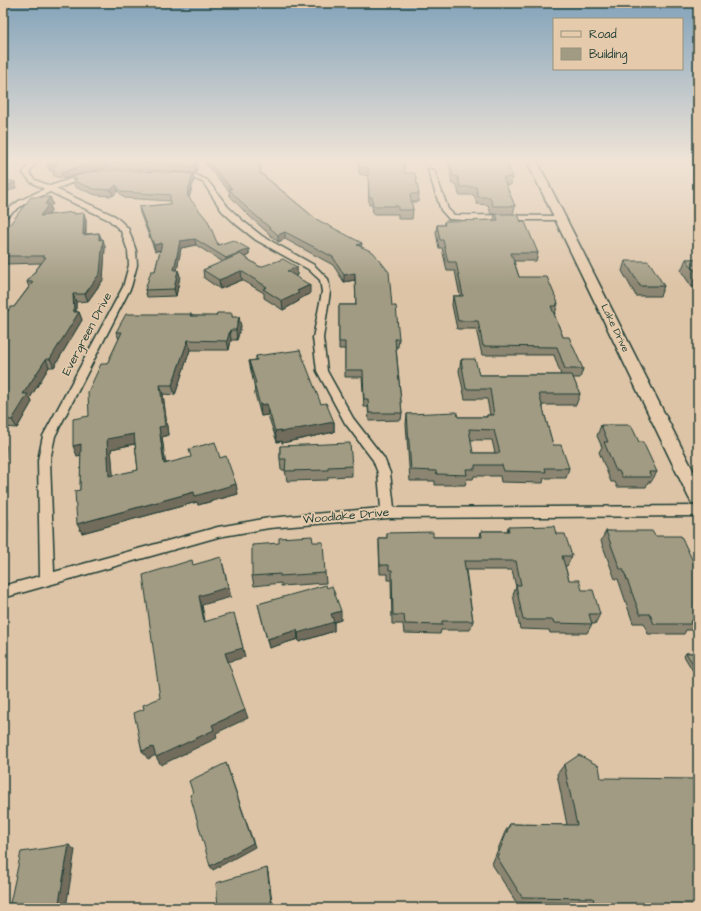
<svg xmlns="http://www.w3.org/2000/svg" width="701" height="911" font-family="'Architects Daughter',sans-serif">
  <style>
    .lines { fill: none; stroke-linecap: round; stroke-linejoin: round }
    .street-casing { stroke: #1f3d34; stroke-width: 3 }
    .secondary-casing { stroke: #1f3d34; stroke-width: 3 }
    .street { fill: #e5caac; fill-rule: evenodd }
    .secondary { fill: #e5caac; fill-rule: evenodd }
    .wall { fill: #8b8571; stroke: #1f3d34; fill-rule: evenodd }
    .shaded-wall { fill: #716c5c; stroke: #1f3d34 }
    .building { fill: #a29b83; stroke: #1f3d34; fill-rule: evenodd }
    .labels { text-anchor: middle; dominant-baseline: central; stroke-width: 3.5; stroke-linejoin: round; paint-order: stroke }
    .far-street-label { font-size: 10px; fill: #1f3d34; stroke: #e5caac }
    .street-label { font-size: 12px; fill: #1f3d34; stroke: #e5caac }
  </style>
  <rect width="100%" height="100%" fill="#ddc4a7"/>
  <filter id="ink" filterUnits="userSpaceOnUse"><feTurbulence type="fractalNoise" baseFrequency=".025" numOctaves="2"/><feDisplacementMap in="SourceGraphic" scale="8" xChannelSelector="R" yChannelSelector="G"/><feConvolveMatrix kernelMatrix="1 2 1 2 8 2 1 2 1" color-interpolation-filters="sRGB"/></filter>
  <g filter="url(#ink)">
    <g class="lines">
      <g class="street-casing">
        <g id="street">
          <polygon points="32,159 38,159 29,173 35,180 50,186 85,174 89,174 89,176 56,189 115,216 128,228 136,251 137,265 131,287 55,436 50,460 54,572 218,527 269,518 381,508 378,473 373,460 345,423 317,371 313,338 322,292 320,280 308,269 256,240 237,225 222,211 203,182 195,179 175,176 175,174 177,173 196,175 207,180 228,207 243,221 262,236 314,265 328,279 330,292 323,338 327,371 353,418 384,458 390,473 394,508 698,506 698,516 388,518 269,528 218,537 3,598 3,586 40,576 38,460 43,436 123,287 129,265 128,251 121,231 109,220 50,192 24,204 3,219 3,213 19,201 44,189 31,182 23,173"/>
          <polygon points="429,169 434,170 448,209 454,215 561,216 565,218 561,220 464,220 449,219 441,210 428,170"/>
        </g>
      </g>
      <g class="secondary-casing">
        <polygon id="secondary" points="526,159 536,159 698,480 698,505 692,503 689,498"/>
      </g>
      <use href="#street" class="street"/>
      <use href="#secondary" class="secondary"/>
    </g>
    <g class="wall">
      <polygon points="48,159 199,159 196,173 186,172 108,168 80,174 64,179 54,176 52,169 50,171 48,168 46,162"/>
      <polygon points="201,159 260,159 261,173 316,219 362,247 392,306 399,339 398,347 396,347 402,413 401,420 369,421 368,407 364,407 362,377 345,377 345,349 339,349 339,305 356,305 355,280 344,282 333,265 285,239 278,242 247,214 230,196 229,191"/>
      <polygon points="357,159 403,159 405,173 419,194 418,202 411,202 413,210 412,219 398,219 398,214 373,214 372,205 369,205 368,176 359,174"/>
      <path d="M448,159h57l7,18 -1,8h-5l9,21 -2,8 8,8 17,31 -2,8h-22l5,16 39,26 -3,11h-1l9,23 20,32 -3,9h-7l7,16 -4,11h-34l11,40 16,23 -3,10h-22l-1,5 -42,-1 -1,-6h-26l-1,3h-6l-2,6h-30v-4h-25l-4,-57 1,-10 51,3h28l1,-2h3l-3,-16h-22l-6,-28 2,-11h1v-1l17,16h82l-7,-20h-72l-6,-26h-19l-5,-24 1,-9h7l-5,-25h-8l-5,-23h-3l-3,-15 1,-8h7v-3l50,-2 1,-6h-4l-3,-9 -11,-1 -3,-9h-15l-2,-10 -5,-1zM470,440h22l3,13h-22z"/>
      <polygon points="193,174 194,180 189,198 218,245 249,249 249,255 245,257 260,267 297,267 297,275 295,276 310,294 299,299 299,301 283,310 264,298 264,293 242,280 220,289 204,278 203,270 223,262 196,245 181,248 177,270 178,270 180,276 176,296 147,297 145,290 155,271 160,251 155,251 140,213 139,207 170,204 170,201 124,198 118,191 113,196 96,195 75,187 72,177"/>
      <polygon points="50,197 53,204 50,207 51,211 48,215 75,214 86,220 86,234 99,233 101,239 105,247 103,280 88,301 76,302 76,312 79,312 82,320 54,367 49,367 30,398 32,402 17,428 3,427 3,318 14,307 29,287 27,282 41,263 6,264 3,268 3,233"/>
      <polygon points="686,259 698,259 698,296 681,271"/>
      <polygon points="625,261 664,286 660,296 636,296 622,271"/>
      <path d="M191,314l1,2 41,1 8,9 -4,14h-6l-2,10h-39l-15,45 -12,-1 5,41 -6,2 3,26 55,-5 18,36 -40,11 -1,-3 -115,31 -2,-43 1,-35 -4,1 12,-40 18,-52 12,-25 -3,-7zM135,444l3,26 -25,6 -2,-27z"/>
      <polygon points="256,356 321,404 334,422 334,432 282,443 282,441 277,442 268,415 261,416 255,394 254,384 251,371 249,361 256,360"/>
      <polygon points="601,425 639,442 657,472 651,482 648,482 646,487 617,487 615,482 611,482 599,452 602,447 597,436"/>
      <polygon points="280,446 352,466 352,476 328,477 328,480 287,481 285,470 281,470 280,459"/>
      <polygon points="508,527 556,534 572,556 567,566 565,566 569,580 582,590 600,614 595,624 592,624 587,633 550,633 549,630 520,629 513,595 516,587 512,570 466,570 473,621 470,630 441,630 440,634 404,633 403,624 392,624 391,580 388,580 388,574 380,574 379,548 379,538 387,538 387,533 433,537 480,537 481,531 507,531"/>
      <polygon points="606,531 655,536 698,572 698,630 686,630 684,634 648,634 644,623 633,623 618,579 615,579 601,541"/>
      <polygon points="313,542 325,573 326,583 281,586 281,583 254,586 252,576"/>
      <polygon points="327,588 341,620 334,622 334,631 299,642 298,639 269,648 258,604"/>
      <polygon points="686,653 698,653 698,671 693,671 684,656"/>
      <polygon points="564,765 601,778 698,908 585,908 584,904 516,902 492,864 505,832 510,824 567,825 557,774"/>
    </g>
    <g class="shaded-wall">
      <polygon points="3,159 8,159 3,163"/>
      <polygon points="58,159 66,159 66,161 50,171 48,164"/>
      <polygon points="197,159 199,159 196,173 194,167"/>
      <polygon points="106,162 108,168 80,174 64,179 61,173 78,167"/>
      <polygon points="193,174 194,180 188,201 187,195"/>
      <polygon points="15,182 17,187 6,193 7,195 3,197 3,188"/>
      <polygon points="116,185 118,191 113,196 111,190"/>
      <polygon points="50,197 53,204 50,207 51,211 43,223 40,216 45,204"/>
      <polygon points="84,213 86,220 85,242 83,235"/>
      <polygon points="285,232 285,239 278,242 278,235"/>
      <polygon points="99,233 102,240 99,240"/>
      <polygon points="103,239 105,247 103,280 88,301 85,294"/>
      <polygon points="195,239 196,245 181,248 176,277 174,270 180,241"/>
      <polygon points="162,243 163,250 155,251 154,245"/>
      <polygon points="362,243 361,250 357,245"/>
      <polygon points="249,249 249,255 227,265 226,258"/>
      <polygon points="3,256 6,264 3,268"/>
      <polygon points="297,267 297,275 287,280 287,271"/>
      <polygon points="178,270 180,276 176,296 174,289"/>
      <polygon points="241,271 242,280 220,289 219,280"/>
      <polygon points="355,273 355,280 344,282 344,275"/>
      <polygon points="310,285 310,294 299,299 299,301 283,310 282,301 297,291"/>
      <polygon points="73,294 76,302 76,316 79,312 82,320 54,367 50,359 74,312"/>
      <polygon points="239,317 241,326 237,340 236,330"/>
      <polygon points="230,330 231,340 229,350 227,341"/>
      <polygon points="188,340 190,350 175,395 172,385"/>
      <polygon points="46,359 49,367 30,398 32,402 17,428 12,420 23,394"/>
      <polygon points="160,385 163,394 168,435 162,437 167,473 164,464 159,427"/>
      <polygon points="267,404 268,415 261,416 260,405"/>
      <polygon points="334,422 334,432 282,443 282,441 277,442 275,431"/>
      <polygon points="134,434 138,443 111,449 114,486 109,476 107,439"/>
      <polygon points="3,441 6,446 5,474 3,474"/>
      <polygon points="81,444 85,454 77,456 73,446"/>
      <polygon points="236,484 238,494 198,505 197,502 82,533 77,524 194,492"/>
      <polygon points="3,513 8,520 7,554 3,555"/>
      <polygon points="221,557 231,597 202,605 207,631 204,622 199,596"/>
      <polygon points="341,611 341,620 334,622 334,631 299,642 298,633 331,614"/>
      <polygon points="237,623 245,657 228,662 225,653"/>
      <polygon points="297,630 298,639 269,648 267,639"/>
      <polygon points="245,710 248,718 216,733 217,738 161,765 156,757 212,725"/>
      <polygon points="153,747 158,754 148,759 142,751"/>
      <polygon points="226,763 255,847 213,870 210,866"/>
      <polygon points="69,845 75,850 66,908 58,908"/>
      <polygon points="267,868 268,872 273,908 272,908"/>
    </g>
    <g class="building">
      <polygon points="48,159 58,159 48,164 46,162"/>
      <polygon points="61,159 197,159 194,167 185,165 106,162 78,167 61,173 52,170"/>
      <polygon points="205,159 260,159 260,173 316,219 362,243 357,245 373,252 389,272 392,306 396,306 399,339 395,339 402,413 369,413 368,399 364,399 363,370 345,370 345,342 339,342 339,305 356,305 355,273 344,275 333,257 285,232 278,235 247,208 229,189 232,189"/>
      <polygon points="358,159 403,159 405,173 415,173 419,194 410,194 413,210 398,210 398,206 373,206 372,197 369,197 368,168 359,166"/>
      <polygon points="450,159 505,159 512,177 503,178 515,206 493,206 490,197 478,197 476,187 460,187 458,177 453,176"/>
      <polygon points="112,170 185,173 193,174 187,195 208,221 218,245 233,240 249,249 226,258 195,239 180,241 174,270 178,270 174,289 145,290 151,271 155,271 162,243 154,245 139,207 170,204 170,195 122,192 116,185 111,190 94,189 73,181 77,179 72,177 90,172"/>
      <polygon points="3,179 15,182 3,188"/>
      <polygon points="31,197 50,197 45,204 49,204 40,216 74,212 74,214 84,213 83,235 99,233 99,240 103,239 100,273 85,294 73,294 74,312 79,312 50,359 46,359 23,394 28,394 12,420 3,419 3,318 11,307 14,307 33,282 27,282 46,257 43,257 44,256 3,256 3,233"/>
      <polygon points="496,214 518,214 521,222 525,222 538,253 511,253 519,277 547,277 558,303 557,303 557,306 551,306 563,337 569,337 583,369 565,369 557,347 483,346 478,321 458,321 453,296 463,296 456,262 448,262 443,240 440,240 437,225 445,225 444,222 446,221 498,220"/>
      <polygon points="240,254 260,267 283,259 297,267 287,271 310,285 297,291 299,293 282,301 263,289 267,287 241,271 219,280 203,270"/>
      <polygon points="686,259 698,259 698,275"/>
      <polygon points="625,261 647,261 650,263 664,286 640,286"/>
      <path d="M217,313h15v4h7l-3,13h-6l-3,11 -39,-1 -16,45h-12l5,41 -6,1 5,37 27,-7 -2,-8 26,-7 5,16 6,-2 10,28 -41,12 -1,-4 -117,32 -2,-33 5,-1 1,-46 -8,2v-27l16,-3 -1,-24 13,-28h6l15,-32h-6l10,-18h65l-1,2h26zM134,434l4,36 -29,6 -2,-37z"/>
      <polygon points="300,350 321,404 326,403 334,422 281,432 281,430 275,431 267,404 260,405 254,384 256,383 249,361 257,360 256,356"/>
      <path d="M462,359h13l4,16h93l8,19h-41l14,51h8l8,23h-24l1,4 -42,-1 -2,-6h-27v4h-9l1,6 -30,-1 -1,-3 -25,-1 -4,-56 50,-2 1,5h29v-2h7l-4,-26h-24l-5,-29h2zM469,429l25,1 6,23h-27z"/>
      <polygon points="601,425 631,425 639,442 643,442 657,472 649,472 651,477 622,477 619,471 616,471 604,442 608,442"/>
      <polygon points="350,443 352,466 328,467 328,470 285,471 286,459 280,459 280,446"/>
      <polygon points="554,526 556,534 565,534 572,556 562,556 569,580 579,580 582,590 593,590 600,614 589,614 592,624 554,623 553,620 523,620 516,585 521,585 516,561 464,561 473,621 442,621 442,625 405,624 404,615 393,615 392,570 389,570 389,565 380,565 379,538 387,538 387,533 433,532 433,537 482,537 481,531 509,531 508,527"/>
      <polygon points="606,531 652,531 655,536 681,536 698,572 698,621 690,621 691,624 654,624 650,614 640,614 623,569 620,569"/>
      <polygon points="312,536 313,542 323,542 325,573 280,576 280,574 252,576 252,545 279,543 279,538"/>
      <polygon points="221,557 228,587 199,596 204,622 234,613 243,648 225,653 245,710 212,725 214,730 156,757 153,747 142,751 134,713 144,709 143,705 160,698 143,575 192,560 193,565"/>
      <polygon points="326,585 327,588 332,586 341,611 331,614 334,622 298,633 297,630 267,639 258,604"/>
      <polygon points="686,653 698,653 698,668 696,668"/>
      <polygon points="579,755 599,766 601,778 698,779 698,908 596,908 593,898 522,897 497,857 510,824 577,825 564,765"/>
      <polygon points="226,763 253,843 210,866 190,795 193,793 189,781"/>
      <polygon points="69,845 58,908 9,908 21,852"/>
      <polygon points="267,868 272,908 218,908 216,883"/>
    </g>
  </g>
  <linearGradient id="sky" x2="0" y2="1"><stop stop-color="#83a3ba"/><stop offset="0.56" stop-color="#f0e4d7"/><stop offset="1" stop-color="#f0e4d7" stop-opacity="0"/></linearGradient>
  <rect width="701" height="286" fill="url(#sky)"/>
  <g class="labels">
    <g class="far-street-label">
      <text transform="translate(615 328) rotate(64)">Lake Drive</text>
    </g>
    <g class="street-label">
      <text transform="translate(87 334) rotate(-62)">Evergreen Drive</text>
      <text transform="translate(346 516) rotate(-5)">Woodlake Drive</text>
    </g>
  </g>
  <rect width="701" height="911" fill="none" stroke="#e5caac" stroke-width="16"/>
  <rect x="8" y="8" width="685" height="895" fill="none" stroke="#1f3d34" stroke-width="1.5" filter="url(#ink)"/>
  <rect x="553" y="18" width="130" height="52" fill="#e5caac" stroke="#96927c"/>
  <rect x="561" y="31" width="20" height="6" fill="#e5caac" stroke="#96927c"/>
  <text x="589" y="38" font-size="12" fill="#1f3d34">Road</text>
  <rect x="561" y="48" width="20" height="12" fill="#a29b83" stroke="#96927c"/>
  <text x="589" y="58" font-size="12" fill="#1f3d34">Building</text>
</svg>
